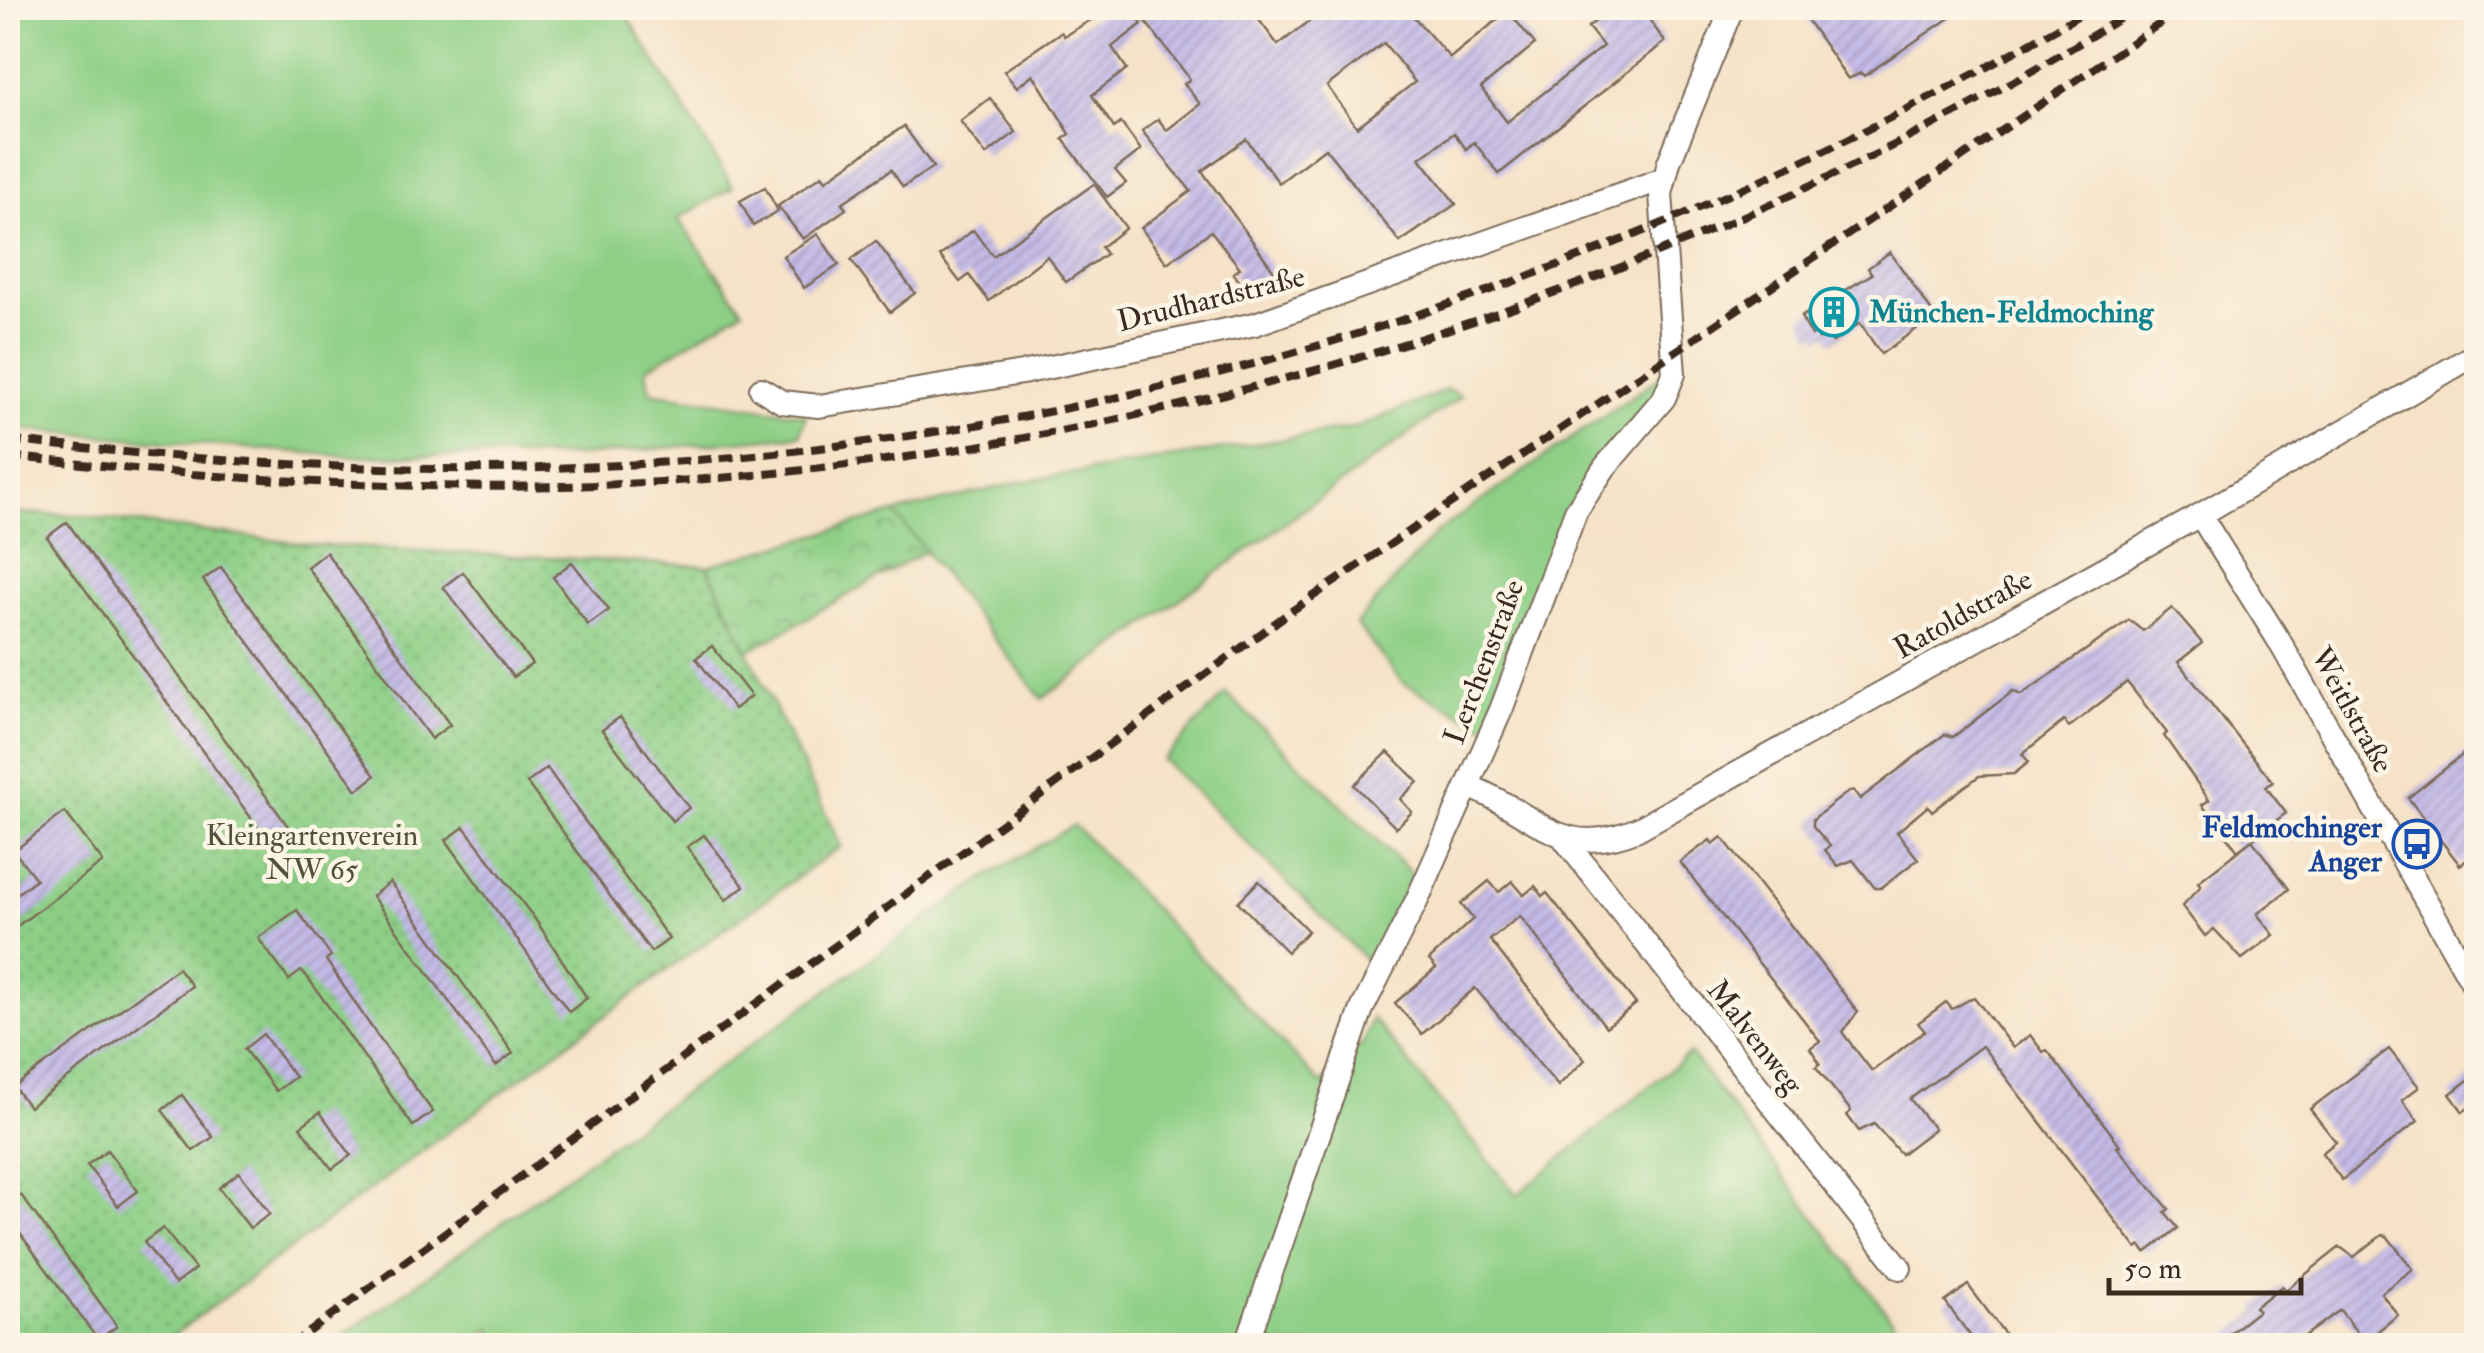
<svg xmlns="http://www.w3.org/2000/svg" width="2484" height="1353" font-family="'IM FELL Double Pica',serif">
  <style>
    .grass { fill: #8dcf86; stroke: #647c52; stroke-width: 2.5 }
    .park { fill: url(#park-crowns); stroke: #647c52; stroke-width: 2.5 }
    .garden { fill: url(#garden-dots); stroke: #647c52; stroke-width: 2.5 }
    .building { fill: url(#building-hatch); fill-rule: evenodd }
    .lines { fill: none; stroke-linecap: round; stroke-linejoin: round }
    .street-casing { stroke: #7c6a59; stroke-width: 26 }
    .street { stroke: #fff; stroke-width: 22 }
    .rail { stroke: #3b2a1e; stroke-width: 8; stroke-dasharray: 15 8; stroke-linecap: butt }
    .labels { text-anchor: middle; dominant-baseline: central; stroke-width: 9; stroke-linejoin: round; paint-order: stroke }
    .street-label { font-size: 30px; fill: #3b2a1e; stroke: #fcf5e5 }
    .culture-label { font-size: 30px; font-weight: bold; fill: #0d838f; stroke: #fcf5e5; text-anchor: start }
    .transit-label { font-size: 30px; font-weight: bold; fill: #164399; stroke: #fcf5e5; text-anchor: end }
    .park-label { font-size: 30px; fill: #505338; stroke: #fcf5e5 }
  </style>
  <defs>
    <pattern id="park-crowns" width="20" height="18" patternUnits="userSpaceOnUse" patternTransform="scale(2.5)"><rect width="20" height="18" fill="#8dcf86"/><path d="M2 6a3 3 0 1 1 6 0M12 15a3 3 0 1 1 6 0" fill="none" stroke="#74a86d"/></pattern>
    <pattern id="garden-dots" width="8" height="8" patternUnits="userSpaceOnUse" patternTransform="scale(2.5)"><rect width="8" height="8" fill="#8dcf86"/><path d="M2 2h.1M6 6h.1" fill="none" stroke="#74a86d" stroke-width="1.8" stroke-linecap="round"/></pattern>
    <pattern id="building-hatch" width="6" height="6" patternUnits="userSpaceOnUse" patternTransform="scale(2.5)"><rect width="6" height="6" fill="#c5bbe8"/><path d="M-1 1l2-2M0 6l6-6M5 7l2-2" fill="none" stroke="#a198bb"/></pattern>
  </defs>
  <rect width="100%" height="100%" fill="#fcf5e5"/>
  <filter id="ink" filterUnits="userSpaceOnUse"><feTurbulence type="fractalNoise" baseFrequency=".01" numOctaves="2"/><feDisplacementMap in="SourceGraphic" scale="20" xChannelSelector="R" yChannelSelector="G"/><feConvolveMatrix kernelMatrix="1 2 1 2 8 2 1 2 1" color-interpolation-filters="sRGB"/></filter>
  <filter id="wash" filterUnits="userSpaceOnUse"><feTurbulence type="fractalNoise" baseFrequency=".0048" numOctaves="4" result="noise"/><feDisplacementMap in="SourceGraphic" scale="40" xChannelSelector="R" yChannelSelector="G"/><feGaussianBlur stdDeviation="2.25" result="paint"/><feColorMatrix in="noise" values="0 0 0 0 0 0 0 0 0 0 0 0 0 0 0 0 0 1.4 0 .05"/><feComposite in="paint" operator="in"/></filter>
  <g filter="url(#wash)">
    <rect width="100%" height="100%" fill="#f5e2c7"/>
    <g class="grass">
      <polygon points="8,8 622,8 733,187 678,219 743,310 646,369 650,392 806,415 800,435 580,456 344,456 8,428"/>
      <polygon points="1664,374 1671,390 1581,498 1491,729 1403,683 1356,624 1437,532"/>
      <polygon points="1448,389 1461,396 1042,699 894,513 1020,482 1359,427"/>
      <polygon points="1226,693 1413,875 1371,965 1163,760"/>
      <polygon points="1074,825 1321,1084 1363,1043 1372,1018 1517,1195 1690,1053 1911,1345 496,1346 491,1327 468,1345 329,1346 983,879"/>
    </g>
    <polygon class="park" points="894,513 926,551 748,651 707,566"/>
    <polygon class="garden" points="8,513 73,515 314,545 707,566 841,846 655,979 160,1345 8,1346"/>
    <g id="blocks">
      <g class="building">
        <polygon points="1111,8 1129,8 1142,24 1112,47 1127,69 1092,95 1114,128 1121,123 1141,150 1115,170 1126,183 1107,197 1063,139 1070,134 1033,74 1017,87 1004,71 1061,32 1064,36"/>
        <path d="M1135,8h115l28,37 49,-37h79l44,50 58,-47 27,33 -54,44 26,34 96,-76 -15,-19 24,-19h29l24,34 -166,132 -25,-32 -8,7 -12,-16 -34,25 36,46 -56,38 -75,-94 -46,35 -33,-44 -44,32 72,100 -27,20 -14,-18 7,-5 -29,-37 -44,32 -26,-35 50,-37 -49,-60 16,-12 9,11 33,-26 -16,-20 6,-5zM1384,43l31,39 -58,45 -30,-41z"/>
        <polygon points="1799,8 1964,8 1864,76 1861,73 1848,79"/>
        <polygon points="990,98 1016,132 986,155 960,121"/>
        <polygon points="904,126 933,167 903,187 891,170 842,203 846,209 803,239 778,206 822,175 826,180"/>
        <polygon points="1094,184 1126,228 1101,247 1106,254 1066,282 1047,256 989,301 969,275 960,282 940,256 973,230 993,256"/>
        <polygon points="765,187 778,211 753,226 740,201"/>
        <polygon points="818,234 839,265 804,288 783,256"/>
        <polygon points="876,241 915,293 890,312 851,260"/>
        <polygon points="1890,252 1935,316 1881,354 1860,323 1833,342 1827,334 1819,339 1816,333 1812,336 1801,317 1872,274 1868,268"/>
        <polygon points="67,522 295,836 275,851 47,537"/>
        <polygon points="326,552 450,725 431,739 307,567"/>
        <polygon points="572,562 609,610 588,625 553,577"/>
        <polygon points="221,567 375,776 357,790 203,580"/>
        <polygon points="463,572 532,664 513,677 443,587"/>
        <polygon points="2172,608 2202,643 2178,662 2273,782 2266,787 2286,813 2238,851 2202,805 2209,800 2164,736 2167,733 2127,682 2081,718 2069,727 2064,721 2022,754 2029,762 2014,774 1979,776 1932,811 1928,806 1897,832 1918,859 1881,888 1875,888 1853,860 1838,866 1825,850 1830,846 1813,826 1813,819 1844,795 1853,790 1860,799 1945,734 1953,737 2013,691 2021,695 2129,620 2143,631"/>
        <polygon points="712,646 751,696 734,709 696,658"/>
        <polygon points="620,717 689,808 672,821 602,730"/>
        <polygon points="2476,744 2476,853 2460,865 2408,798"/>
        <polygon points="1388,752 1418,782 1400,799 1412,812 1396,828 1354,785"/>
        <polygon points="547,768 669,939 651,952 527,783"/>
        <polygon points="65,812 103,862 8,933 8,901 36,879 14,851"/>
        <polygon points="464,827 535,919 587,998 569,1012 446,840"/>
        <polygon points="704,835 744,886 726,900 687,847"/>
        <polygon points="1722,837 1858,1012 1842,1032 1872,1071 1925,1031 1918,1023 1946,1002 1952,1009 1974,997 2013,1048 2030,1035 2043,1052 2047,1050 2120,1145 2117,1147 2169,1209 2165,1212 2178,1228 2146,1253 2141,1246 2137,1249 1982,1046 1910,1099 1934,1129 1901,1154 1874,1124 1859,1131 1847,1115 1851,1111 1816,1067 1820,1063 1810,1048 1820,1041 1680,862 1710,840 1713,844"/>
        <polygon points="2252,840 2289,889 2257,914 2274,935 2242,959 2214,929 2205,936 2182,906 2201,886 2198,882"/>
        <polygon points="1259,881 1308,931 1287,952 1238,902"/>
        <polygon points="1489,881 1499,892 1512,881 1524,895 1535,886 1543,896 1547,893 1636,1004 1606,1027 1520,916 1490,940 1585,1060 1558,1086 1475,988 1422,1034 1395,1003 1436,968 1429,960 1473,919 1461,904"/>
        <polygon points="390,882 513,1053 496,1066 372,896"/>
        <polygon points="297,910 331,956 326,960 376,1034 433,1112 413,1126 306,975 301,971 289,980 258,938"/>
        <polygon points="178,968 192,986 29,1107 14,1087"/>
        <polygon points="263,1034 295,1077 276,1091 244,1049"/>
        <polygon points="2389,1049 2419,1087 2402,1100 2418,1121 2342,1180 2322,1153 2336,1142 2310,1109"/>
        <polygon points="2476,1074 2476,1102 2463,1112 2450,1094"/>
        <polygon points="182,1095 213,1137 193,1151 162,1110"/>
        <polygon points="320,1112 351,1155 332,1169 300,1127"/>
        <polygon points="107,1150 138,1191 118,1206 87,1165"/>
        <polygon points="239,1172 270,1214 250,1228 219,1188"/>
        <polygon points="21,1195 117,1326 98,1340 8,1217 8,1205"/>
        <polygon points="163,1228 195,1269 175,1284 144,1242"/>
        <polygon points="2382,1235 2387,1236 2413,1269 2381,1293 2398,1315 2368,1339 2362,1339 2340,1310 2305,1336 2313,1346 2213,1346 2258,1311 2255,1307 2282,1286 2286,1290 2340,1247 2354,1257"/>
        <polygon points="1968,1285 2014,1346 1978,1346 1945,1302"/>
      </g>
    </g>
  </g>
  <g filter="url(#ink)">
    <use href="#blocks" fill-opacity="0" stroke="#7c6a59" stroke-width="2.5"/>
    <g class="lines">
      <g class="street-casing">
        <g id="street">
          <polyline points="761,389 782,402 819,406 1022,373 1255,324 1663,179"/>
          <polyline points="2200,515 2278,639 2476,989"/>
          <path d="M1468,786c70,27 90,76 170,43l562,-314 276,-161"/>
          <polyline points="1565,840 1900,1268"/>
          <polyline points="1246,1346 1362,1009 1417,900 1501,710 1576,511 1605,467 1664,398 1674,374 1661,194 1669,162 1732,8"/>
        </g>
      </g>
      <use href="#street" class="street"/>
      <g class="rail">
        <path d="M8,440c141,16 281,27 424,29 593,6 1150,-162 1659,-461"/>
        <path d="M8,456c185,21 369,34 556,30 545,-13 1112,-189 1573,-478"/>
        <polyline points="290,1346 1290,612 2183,8"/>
      </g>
    </g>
  </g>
  <defs>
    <g id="building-ring" transform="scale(2.5)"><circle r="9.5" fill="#fcf5e5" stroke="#0f9aa8" stroke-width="1.5"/><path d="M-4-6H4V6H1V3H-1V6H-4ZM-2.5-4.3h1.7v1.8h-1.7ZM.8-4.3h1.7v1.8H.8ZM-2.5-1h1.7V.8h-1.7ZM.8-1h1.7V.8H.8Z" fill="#0f9aa8"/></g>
    <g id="bus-ring" transform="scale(2.5)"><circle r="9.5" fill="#fcf5e5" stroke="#1a4fb4" stroke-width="1.5"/><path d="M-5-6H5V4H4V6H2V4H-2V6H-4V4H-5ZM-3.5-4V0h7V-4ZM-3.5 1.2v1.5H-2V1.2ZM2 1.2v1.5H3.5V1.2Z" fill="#1a4fb4"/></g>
  </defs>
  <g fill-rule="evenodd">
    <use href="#building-ring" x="1834" y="312"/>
    <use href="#bus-ring" x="2417" y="844"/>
  </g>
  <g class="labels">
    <g class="street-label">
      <text transform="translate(1211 299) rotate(-14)">Drudhardstraße</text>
      <text transform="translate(1963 614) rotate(-29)">Ratoldstraße</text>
      <text transform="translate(1484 662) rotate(-69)">Lerchenstraße</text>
      <text transform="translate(2352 710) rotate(61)">Weitlstraße</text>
      <text transform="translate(1755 1037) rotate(52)">Malvenweg</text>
    </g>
    <g class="culture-label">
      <text x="1869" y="312">München-Feldmoching</text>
    </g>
    <g class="transit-label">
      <text x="2382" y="827">Feldmochinger<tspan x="2382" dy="34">Anger</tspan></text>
    </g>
    <g class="park-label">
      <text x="312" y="835">Kleingartenverein<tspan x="312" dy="34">NW 65</tspan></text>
    </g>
  </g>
  <rect width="2484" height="1353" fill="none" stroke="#fcf5e5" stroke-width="40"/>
  <path d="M2109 1278v15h192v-15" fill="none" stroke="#3b2a1e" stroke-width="5"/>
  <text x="2124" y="1278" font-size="30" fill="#3b2a1e" stroke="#fcf5e5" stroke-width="8" paint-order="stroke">50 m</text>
</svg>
